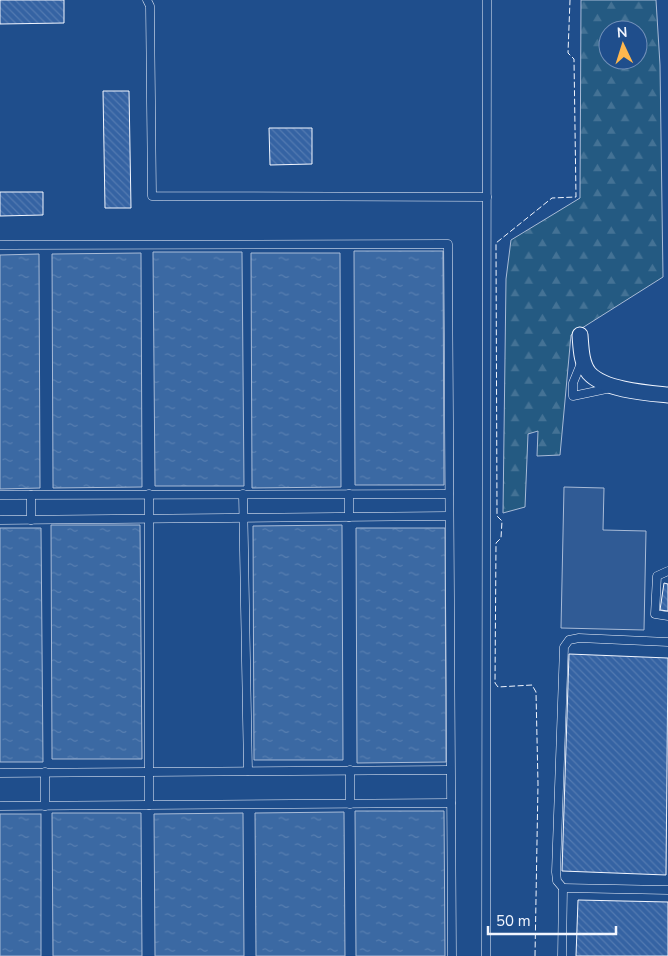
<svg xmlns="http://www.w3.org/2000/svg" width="668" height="956" font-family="'Nunito Sans',sans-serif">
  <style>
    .forest { fill: url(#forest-firs); stroke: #a8bbd7; fill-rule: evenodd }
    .parking { fill: #305b95; stroke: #a8bbd7 }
    .water { fill: url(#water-ripples); stroke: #a8bbd7 }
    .building { fill: url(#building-back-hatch); stroke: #f2f6ff }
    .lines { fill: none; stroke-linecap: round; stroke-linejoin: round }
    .service-casing { stroke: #f2f6ff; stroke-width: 9 }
    .minor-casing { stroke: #f2f6ff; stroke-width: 17 }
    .service { stroke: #1f4e8c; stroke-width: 8 }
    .minor { stroke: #1f4e8c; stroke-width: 15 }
    .fence { stroke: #f2f6ff; stroke-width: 1; stroke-dasharray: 6 2.5; stroke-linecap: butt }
  </style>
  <defs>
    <pattern id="forest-firs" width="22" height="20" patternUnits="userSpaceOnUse" patternTransform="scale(1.25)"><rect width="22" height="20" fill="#245a82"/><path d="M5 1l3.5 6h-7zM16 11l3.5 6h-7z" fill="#447295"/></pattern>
    <pattern id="water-ripples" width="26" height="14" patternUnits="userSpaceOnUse" patternTransform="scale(1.25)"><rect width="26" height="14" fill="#3b69a3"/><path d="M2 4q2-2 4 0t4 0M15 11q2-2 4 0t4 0" fill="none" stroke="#587fb1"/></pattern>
    <pattern id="building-back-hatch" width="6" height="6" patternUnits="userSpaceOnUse" patternTransform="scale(1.25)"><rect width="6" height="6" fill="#3563a3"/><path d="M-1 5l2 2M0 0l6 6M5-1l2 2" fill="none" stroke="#537ab1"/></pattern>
  </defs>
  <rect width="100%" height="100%" fill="#1f4e8c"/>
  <path class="forest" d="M581,0h75l4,65 3,212 -92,58 -11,120 -23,1 1,-25 -10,3 -3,73 -22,6 3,-234 5,-39 69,-42zM608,30h30v30h-30z"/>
  <polygon class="parking" points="564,487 604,488 603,530 646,531 644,630 561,628"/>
  <g class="water">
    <polygon points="354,251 443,251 444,485 355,485"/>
    <polygon points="153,252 242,252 244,486 155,486"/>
    <polygon points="141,253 142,487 53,488 52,254"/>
    <polygon points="340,253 341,487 252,488 251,253"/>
    <polygon points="39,254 40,488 0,489 0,255"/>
    <polygon points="51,525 140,525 142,759 52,759"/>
    <polygon points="342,525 343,760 254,760 253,526"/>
    <polygon points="0,528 41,528 43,762 0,762"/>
    <polygon points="356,528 445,528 446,762 357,763"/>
    <polygon points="355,811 444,811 445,956 356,956"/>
    <polygon points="344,812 345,956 256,956 255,813"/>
    <polygon points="52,813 141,813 142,956 53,956"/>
    <polygon points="243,813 244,956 155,956 154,814"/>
    <rect x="0" y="814" width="41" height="142"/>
  </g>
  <g class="building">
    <polygon points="0,0 64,0 64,23 0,24"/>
    <polygon points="103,91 129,91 131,208 105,208"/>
    <polygon points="269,128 312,128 312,164 270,165"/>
    <polygon points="0,192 43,192 43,215 0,216"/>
    <polygon points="664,583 668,584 668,611 660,610"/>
    <polygon points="569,654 668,658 666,875 562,871"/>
    <polygon points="578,900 668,902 668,956 576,956"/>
  </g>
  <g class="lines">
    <g class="service-casing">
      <g id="service">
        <polyline points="147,0 150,6 152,196 487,197"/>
        <polyline points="0,245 448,244 452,956"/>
        <polyline points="582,361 573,383 573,396 611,388"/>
        <polyline points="243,494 248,771"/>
        <polyline points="0,495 449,494"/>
        <polyline points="349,517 349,494"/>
        <polyline points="0,520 449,516"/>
        <polyline points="31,520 31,495"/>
        <polyline points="668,571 657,576 655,614 668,616"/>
        <polyline points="350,770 350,804"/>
        <polyline points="45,772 45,806"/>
        <polyline points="0,773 450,770"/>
        <polyline points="149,805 149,494"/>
        <polyline points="0,806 451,803"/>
        <polyline points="563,888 557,881 556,872 564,647 569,640 579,638 668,642"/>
        <polyline points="486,956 487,0"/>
        <polyline points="562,956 563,888 668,890"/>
      </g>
    </g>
    <g class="minor-casing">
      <path id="minor" d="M580,335c1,12 1,28 9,38 15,17 58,20 79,22"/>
    </g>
    <use href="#service" class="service"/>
    <use href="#minor" class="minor"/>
    <polyline class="fence" points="535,956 538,784 536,692 532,685 498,687 495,683 496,543 501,538 502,521 497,516 496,243 552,198 576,197 574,59 568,53 570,0"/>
  </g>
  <g transform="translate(623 45) rotate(356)"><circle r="24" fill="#1f4e8c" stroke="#7391ba"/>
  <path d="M0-4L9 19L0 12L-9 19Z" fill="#ffb74d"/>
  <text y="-8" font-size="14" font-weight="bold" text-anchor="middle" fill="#f2f6ff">N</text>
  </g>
  <path d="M488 926v8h128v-8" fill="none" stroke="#f2f6ff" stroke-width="2.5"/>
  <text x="496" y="926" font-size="15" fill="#f2f6ff" stroke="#1f4e8c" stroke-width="4" paint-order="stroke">50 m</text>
</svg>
